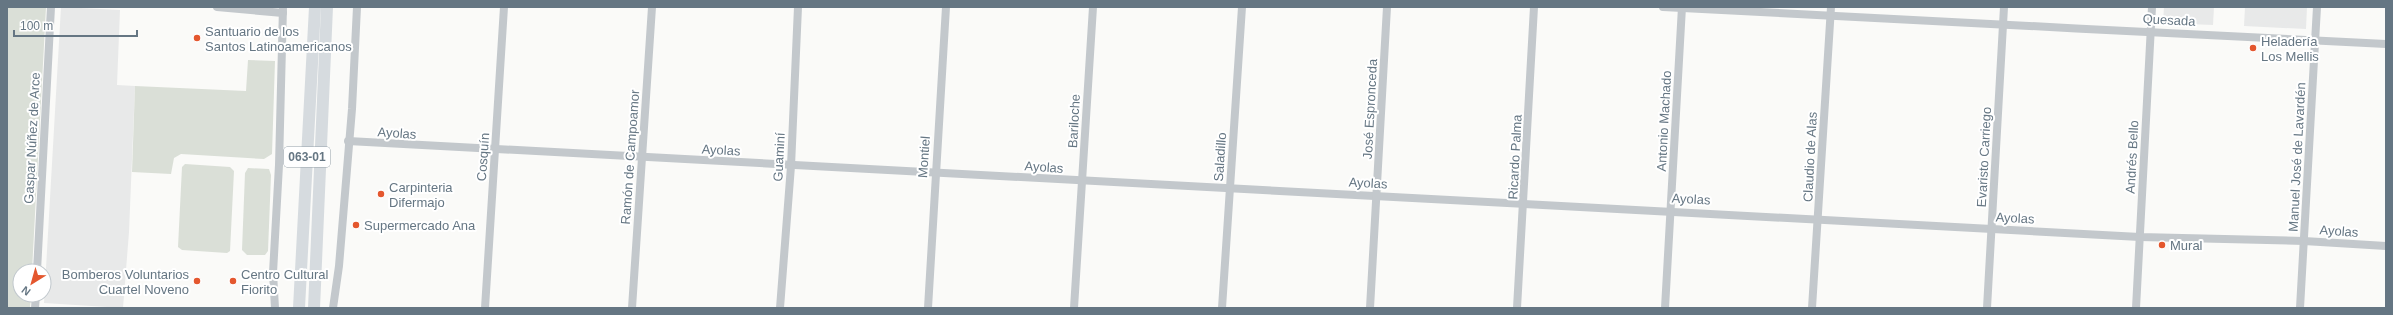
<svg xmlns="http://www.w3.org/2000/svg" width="2393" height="315" font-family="Helvetica,sans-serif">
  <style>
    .built { fill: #e8e9e9 }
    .green { fill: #dadfd7 }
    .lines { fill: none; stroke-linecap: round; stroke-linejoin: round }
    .minor { stroke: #c3c8cc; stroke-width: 8 }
    .highway { stroke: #d6dbdf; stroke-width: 12 }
    .poi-dot { fill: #e4572e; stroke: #fff; stroke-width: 1.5 }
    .labels { text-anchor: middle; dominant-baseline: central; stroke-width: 4; stroke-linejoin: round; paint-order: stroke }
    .shield { fill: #fff; stroke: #939fa8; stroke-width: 1 }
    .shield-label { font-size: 12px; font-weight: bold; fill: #657683 }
    .street-label { font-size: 13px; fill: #657683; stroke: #fff }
    .poi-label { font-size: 13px; fill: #657683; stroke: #fff; text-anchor: start }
  </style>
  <rect width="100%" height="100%" fill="#fafaf8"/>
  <g class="built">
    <polygon points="61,7 120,10 117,85 135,86 129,232 123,308 44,303"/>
    <polygon points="2164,7 2214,7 2213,25 2163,23"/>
    <polygon points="2245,7 2307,7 2306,29 2244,26"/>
  </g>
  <g class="green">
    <polygon points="7,7 46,7 32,271 20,271 20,295 31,295 30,308 7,308"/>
    <polygon points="248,60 275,61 272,154 264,159 181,154 174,158 171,174 132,172 135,86 246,91"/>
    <polygon points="185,164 230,167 234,171 230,251 227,253 182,250 178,247 182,167"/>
    <polygon points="248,168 269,169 271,175 268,251 265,255 247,255 242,250 245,173"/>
  </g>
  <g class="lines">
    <g class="minor">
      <polyline points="217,7 283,13"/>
      <path d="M1663,7c241,14 482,24 723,37"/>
      <polyline points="348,141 2140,237 2304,241 2386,246"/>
      <polyline points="37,271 51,7"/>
      <polyline points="35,308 36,295"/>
      <polyline points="275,308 273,273 279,165 283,7"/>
      <polyline points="333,308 339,266 352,109 357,7"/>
      <polyline points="485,308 504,7"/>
      <polyline points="632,308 652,7"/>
      <polyline points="780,308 791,166 798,7"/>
      <polyline points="928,308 946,7"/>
      <polyline points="1074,308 1093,7"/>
      <polyline points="1222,308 1242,7"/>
      <polyline points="1370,308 1387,7"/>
      <polyline points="1517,308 1534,7"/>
      <polyline points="1665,308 1682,7"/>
      <polyline points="1812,308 1831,7"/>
      <polyline points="1987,308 2004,7"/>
      <polyline points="2136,308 2152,7"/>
      <polyline points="2300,308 2317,7"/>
    </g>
    <g class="highway">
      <polyline points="299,308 315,7"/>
      <polyline points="314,308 327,7"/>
    </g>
  </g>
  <g class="poi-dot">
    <circle cx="197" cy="38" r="4"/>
    <circle cx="2253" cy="48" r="4"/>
    <circle cx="381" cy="194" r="4"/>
    <circle cx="356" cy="225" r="4"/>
    <circle cx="2162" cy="245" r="4"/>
    <circle cx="197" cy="281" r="4"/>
    <circle cx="233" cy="281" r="4"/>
  </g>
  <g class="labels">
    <rect class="shield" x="284" y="147" width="46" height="20" rx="3"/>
    <g class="shield-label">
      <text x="307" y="157">063-01</text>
    </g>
    <g class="street-label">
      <text transform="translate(2169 20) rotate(3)">Quesada</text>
      <text transform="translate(1370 109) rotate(-87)">José Espronceda</text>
      <text transform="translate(1074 121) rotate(-87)">Bariloche</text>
      <text transform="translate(1664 121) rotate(-87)">Antonio Machado</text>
      <text transform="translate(397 133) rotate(4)">Ayolas</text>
      <text transform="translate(32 138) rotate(-87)">Gaspar Núñez de Arce</text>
      <text transform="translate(721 150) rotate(3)">Ayolas</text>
      <text transform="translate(483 157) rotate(-86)">Cosquín</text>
      <text transform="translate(630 157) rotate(-86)">Ramón de Campoamor</text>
      <text transform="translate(779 157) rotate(-87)">Guaminí</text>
      <text transform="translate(924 157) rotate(-86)">Montiel</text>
      <text transform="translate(1220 157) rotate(-86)">Saladillo</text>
      <text transform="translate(1515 157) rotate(-87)">Ricardo Palma</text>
      <text transform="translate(1810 157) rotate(-87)">Claudio de Alas</text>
      <text transform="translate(1984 157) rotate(-87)">Evaristo Carriego</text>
      <text transform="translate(2132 157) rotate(-87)">Andrés Bello</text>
      <text transform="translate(2297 157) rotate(-87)">Manuel José de Lavardén</text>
      <text transform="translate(1044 167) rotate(4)">Ayolas</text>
      <text transform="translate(1368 183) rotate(3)">Ayolas</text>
      <text transform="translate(1691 199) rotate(3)">Ayolas</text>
      <text transform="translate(2015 218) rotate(3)">Ayolas</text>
      <text transform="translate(2339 231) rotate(4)">Ayolas</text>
    </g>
    <g class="poi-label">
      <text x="205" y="31">Santuario de los<tspan x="205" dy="15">Santos Latinoamericanos</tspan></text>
      <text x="2261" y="41">Heladería<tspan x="2261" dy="15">Los Mellis</tspan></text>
      <text x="389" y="187">Carpinteria<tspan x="389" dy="15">Difermajo</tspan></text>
      <text x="364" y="225">Supermercado Ana</text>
      <text x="2170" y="245">Mural</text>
      <text x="189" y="274" text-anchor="end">Bomberos Voluntarios<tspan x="189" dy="15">Cuartel Noveno</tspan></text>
      <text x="241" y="274">Centro Cultural<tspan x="241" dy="15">Fiorito</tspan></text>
    </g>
  </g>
  <rect width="2393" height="315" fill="none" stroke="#657683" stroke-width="16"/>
  <g transform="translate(32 283) rotate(217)"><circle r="19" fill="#ffffff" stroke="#c1c8cd"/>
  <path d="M0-3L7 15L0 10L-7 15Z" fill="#e4572e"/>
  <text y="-6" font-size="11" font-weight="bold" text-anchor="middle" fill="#657683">N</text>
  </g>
  <path d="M14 30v6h123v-6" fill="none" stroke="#657683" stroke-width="2"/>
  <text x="20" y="30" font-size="12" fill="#657683" stroke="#ffffff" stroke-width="3" paint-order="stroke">100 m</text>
</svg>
